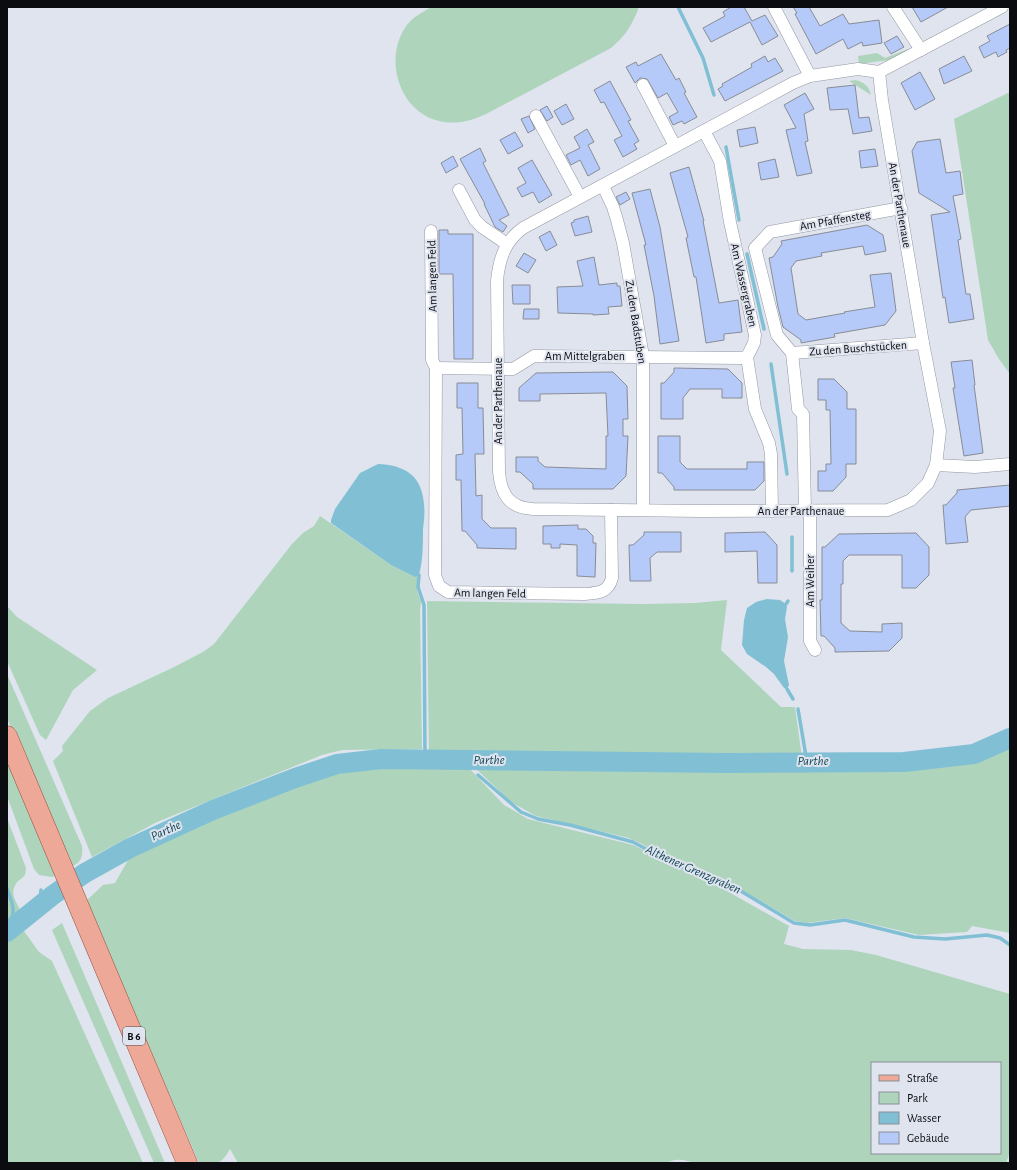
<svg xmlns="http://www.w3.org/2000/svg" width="1017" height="1170" font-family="'Alegreya Sans',sans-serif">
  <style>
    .green { fill: #aed4bc; fill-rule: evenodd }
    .water { fill: #81c0d4 }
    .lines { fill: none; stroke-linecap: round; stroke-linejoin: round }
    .stream { stroke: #81c0d4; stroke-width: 3.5 }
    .river { stroke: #81c0d4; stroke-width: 20 }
    .building { fill: #b5caf9; stroke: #888c96 }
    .minor-casing { stroke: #9297a1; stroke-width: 13 }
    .primary-casing { stroke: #974c3c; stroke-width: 21 }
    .minor { stroke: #fff; stroke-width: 12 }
    .primary { stroke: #eea898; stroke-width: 20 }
    .labels { text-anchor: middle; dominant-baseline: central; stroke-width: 4; stroke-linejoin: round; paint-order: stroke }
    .shield { fill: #dfe4ef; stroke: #4b4d53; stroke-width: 1 }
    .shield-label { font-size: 11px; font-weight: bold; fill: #0b0c10 }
    .street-label { font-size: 12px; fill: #0b0c10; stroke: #dfe4ef }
    .water-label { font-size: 13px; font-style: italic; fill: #134958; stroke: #dfe4ef }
  </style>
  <rect width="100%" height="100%" fill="#dfe4ef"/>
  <g class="green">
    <path d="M431,7h207v3c-8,18 -12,25 -27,38l-125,66c-15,7 -30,11 -47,7 -41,-10 -56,-64 -32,-96 6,-8 16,-13 24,-18z"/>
    <polygon points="908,49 909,51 889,60 859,64 858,56 877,53 885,58"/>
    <path d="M855,80c9,2 14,6 16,15l-22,-14z"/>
    <polygon points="1010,92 1010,374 999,359 988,340 954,119"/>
    <polygon points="320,516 391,565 413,576 417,576 417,591 421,602 420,611 422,749 342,750 322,755 157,822 92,857 53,761 63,751 62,746 90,711 108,698 172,668 203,652 214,644 292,544 303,533 314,526"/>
    <polygon points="727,600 721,650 781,707 795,707 802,758 429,755 427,601 643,604 695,603"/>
    <polygon points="7,606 17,617 97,670 73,690 46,740 40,735 7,661"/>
    <path d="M7,674l75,172c1,9 0,15 -9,20l-6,-15 -2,1 -58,-134z"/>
    <polygon points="1010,741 1010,933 972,926 967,932 919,935 845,918 807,923 795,921 726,881 711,877 693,870 665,857 640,843 629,838 536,816 511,802 470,763 613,764 836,770 910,767 971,757 987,752"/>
    <polygon points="7,755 58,875 52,877 39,875 34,869 7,796"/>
    <path d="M465,764l39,41 24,14 105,26 60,30 25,11 71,40 -5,18 19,5 48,1 25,5 134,39v158l-4,11h-310c-9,-2 -20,-6 -29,0h-429l-8,-14c-10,17 -11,14 -31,14l-113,-262 17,-16 12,-2 17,-30 64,-32 88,-35 57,-19zM872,1063h128v90h-128z"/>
    <path d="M7,818l19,50 -1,7c-2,3 -7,5 -9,9 -7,9 1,19 5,27l-14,13z"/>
    <polygon points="62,923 165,1163 154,1163 52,930"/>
    <polygon points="21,927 39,952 52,961 143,1163 7,1163 7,941"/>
  </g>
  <g class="water">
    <path d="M378,464c26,1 44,11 46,40 1,8 0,17 -1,25 0,16 0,31 -4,46l-4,2 -24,-12 -60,-42v-3l4,-11 25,-36z"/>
    <polygon points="767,599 780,600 786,604 787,607 785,619 788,637 784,661 789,685 787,689 784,688 774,674 766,667 747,654 742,645 744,620 747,608 756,602"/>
  </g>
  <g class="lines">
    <g class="stream">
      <polyline points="678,7 703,58 714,95"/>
      <polyline points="726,147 739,220"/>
      <polyline points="747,254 764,329"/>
      <polyline points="771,364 787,474"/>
      <polyline points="792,537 792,571"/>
      <polyline points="419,575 418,587 424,605 425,759"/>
      <polyline points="786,604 788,601"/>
      <polyline points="787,689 793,699"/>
      <polyline points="798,709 807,762"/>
      <polyline points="463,760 468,765"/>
      <polyline points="478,775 521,812 538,819 570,825 633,842 668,861 707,878 729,884 794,923 810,925 845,920 914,937 945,939 987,935 1000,938 1010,945"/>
      <path d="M7,889c8,19 8,23 1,42"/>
      <polyline points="34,910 40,899 41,890"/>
    </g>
    <polyline class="river" points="7,932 53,895 85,873 130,848 213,810 295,778 337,764 381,759 727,763 904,762 974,754 1010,738"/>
  </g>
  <g class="building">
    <polygon points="731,7 744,7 752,21 765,15 778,36 762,45 750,22 711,42 703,28 725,16 723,12"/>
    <polygon points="793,7 809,7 820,26 843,14 849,24 879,20 882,43 863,46 862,42 848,49 843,39 816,54 795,14 797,13"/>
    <polygon points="912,7 948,7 921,22"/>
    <polygon points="1010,24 1010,48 1006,50 1007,52 998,57 996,52 984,58 979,47 990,41 987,36"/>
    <polygon points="897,36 904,47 891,54 884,43"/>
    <polygon points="661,54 676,80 679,78 686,92 684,93 697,117 684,124 682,121 673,125 669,117 678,112 667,93 658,98 647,79 640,78 635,83 626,67 636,62 638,66"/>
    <polygon points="765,56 768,62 775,58 783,71 725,101 718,89 723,86 722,84 752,67 751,64"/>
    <polygon points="964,56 972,71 944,84 939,69"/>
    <polygon points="920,72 935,99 915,110 901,83"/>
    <polygon points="610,81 631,120 628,121 639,141 634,144 637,149 623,157 614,140 622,136 604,102 601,103 594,90"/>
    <polygon points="855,85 859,118 869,117 872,131 853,134 848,109 830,110 827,88"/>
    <polygon points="805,93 814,109 804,114 808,141 805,142 812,173 797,176 786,130 796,128 784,105"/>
    <polygon points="566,104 574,119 562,125 554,111"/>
    <polygon points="547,106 553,117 547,121 540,110"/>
    <polygon points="529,116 535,129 528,133 521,119"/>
    <polygon points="755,127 758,143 740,147 737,130"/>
    <polygon points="587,129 594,142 588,145 600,169 588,176 580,160 571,165 566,155 580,148 574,137"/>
    <polygon points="515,132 523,146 508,154 500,140"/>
    <polygon points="940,139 946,173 960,171 963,194 953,196 961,239 958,240 966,294 970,294 974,319 949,323 945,297 943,298 931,215 950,212 919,193 912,151 917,142"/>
    <polygon points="480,148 486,161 483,163 509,215 499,220 507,226 503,232 495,227 484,204 485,204 460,159"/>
    <polygon points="875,149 878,166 861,168 859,151"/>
    <polygon points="453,156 458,166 446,173 441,163"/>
    <polygon points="775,159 779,177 761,180 758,163"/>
    <polygon points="532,160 552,195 539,203 533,192 522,197 517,188 526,183 518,168"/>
    <polygon points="689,167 704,221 703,221 719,303 738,300 742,332 724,334 724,340 706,343 696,277 694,277 686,238 688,237 670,173"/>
    <polygon points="650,189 660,227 679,341 660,344 654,296 644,245 646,245 632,193"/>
    <polygon points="626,192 630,199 620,205 616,197"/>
    <polygon points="588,216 592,232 575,236 571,223 574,222 574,220"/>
    <polygon points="867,225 883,235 886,251 865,255 863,246 821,253 822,256 796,261 791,268 798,314 806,320 845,313 844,312 875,307 870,275 891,273 896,311 885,325 834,334 835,337 801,343 801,340 783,327 778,307 769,258 773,257 782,244 781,241"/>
    <polygon points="439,230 448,230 448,234 473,234 473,359 454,359 453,274 439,274"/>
    <polygon points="550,231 557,245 546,251 539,237"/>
    <polygon points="524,253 536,260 528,273 516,266"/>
    <polygon points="594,257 599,285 617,283 617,286 620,286 622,306 608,307 609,314 593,315 593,314 558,313 557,287 583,286 577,261"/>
    <polygon points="512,285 530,285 530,304 513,304"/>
    <polygon points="524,309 539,309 539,319 523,319"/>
    <polygon points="972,360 975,385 974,385 983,453 964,456 953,388 955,388 951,362"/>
    <polygon points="674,368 728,369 742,383 742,398 722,398 722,389 690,389 683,398 683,419 661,419 661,383 664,383 674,372"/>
    <polygon points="613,372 627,386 628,419 623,419 623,436 628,436 626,476 613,489 533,489 533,484 520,472 516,472 516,457 538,457 538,461 545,467 606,469 606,436 608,436 606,393 540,394 540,401 519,401 519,388 536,373"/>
    <polygon points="818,379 834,379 847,392 847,409 856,409 856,464 846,464 846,477 833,491 818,491 818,471 826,471 826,464 831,464 830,410 826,410 826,400 818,400"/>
    <polygon points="457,383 478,383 478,408 483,408 484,454 475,454 476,496 482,495 482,519 491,528 516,528 516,549 477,548 477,545 465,531 462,531 461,480 456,480 456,455 463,454 462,408 457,408"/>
    <polygon points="658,436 680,436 680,462 687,469 747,469 747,462 764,462 764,481 755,490 674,490 674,487 662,473 658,473"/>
    <polygon points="1010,485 1010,506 971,510 965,517 968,542 946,544 943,505 946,505 957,493 957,490"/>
    <polygon points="578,525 578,529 586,529 593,536 593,543 596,543 595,577 577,576 577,545 560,544 560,548 551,548 551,544 543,544 543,526"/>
    <polygon points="644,532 681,532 681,552 657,552 650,558 651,581 630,581 629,545 633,545 644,535"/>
    <polygon points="765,532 777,545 777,583 758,583 757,551 725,552 725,533"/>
    <polygon points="916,533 929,547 929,575 916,588 902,588 902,555 849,555 843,561 843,584 841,584 841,623 850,631 882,632 882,624 902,623 902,638 889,651 835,652 835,648 824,636 821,636 820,600 822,600 822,547 825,547 839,534"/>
  </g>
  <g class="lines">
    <g class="minor-casing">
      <g id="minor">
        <polyline points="774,7 810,76"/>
        <polyline points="893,7 921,50"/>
        <path d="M879,72l3,28 41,243 17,88 -4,34 -8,18 -17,17 -23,10 -187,1 -168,-2c-24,-1 -32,-15 -34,-37l-2,-191c2,-22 8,-40 26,-53l270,-145 17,-7 48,-7 21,3 123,-65"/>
        <polyline points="643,85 675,146"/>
        <polyline points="536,116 580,197"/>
        <polyline points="704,131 720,161 730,222 755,335 754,343 747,357 755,409 769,443 771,454 772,511"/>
        <polyline points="603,186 613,207 617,220 623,243 643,356 643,510"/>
        <polyline points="459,190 475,220 482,227 507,244"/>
        <polyline points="431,231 432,360 436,368"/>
        <polyline points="792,353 923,343"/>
        <polyline points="936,465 975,467 1010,464"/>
        <path d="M611,510l1,68c-4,15 -14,15 -27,16l-137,-2 -9,-6 -4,-11 1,-207 77,1 21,-13 208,2 5,-1"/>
        <polyline points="810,510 810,641 815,650"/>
        <polyline points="805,511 803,414 798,409 792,353 777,335 755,248 770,232 901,208"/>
      </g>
    </g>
    <g class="primary-casing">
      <polyline id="primary" points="7,736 187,1163"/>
    </g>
    <use href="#minor" class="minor"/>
    <use href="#primary" class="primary"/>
  </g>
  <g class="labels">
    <rect class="shield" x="123" y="1027" width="22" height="18" rx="3"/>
    <g class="shield-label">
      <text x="134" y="1036">B 6</text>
    </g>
    <g class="street-label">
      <text transform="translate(900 205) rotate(80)">An der Parthenaue</text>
      <text transform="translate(835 220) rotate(-10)">Am Pfaffensteg</text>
      <text transform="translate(432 276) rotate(-91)">Am langen Feld</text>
      <text transform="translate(744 285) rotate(77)">Am Wassergraben</text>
      <text transform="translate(636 322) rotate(81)">Zu den Badstuben</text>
      <text transform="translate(858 348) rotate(-4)">Zu den Buschstücken</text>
      <text x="585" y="356">Am Mittelgraben</text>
      <text transform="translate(498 401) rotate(-90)">An der Parthenaue</text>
      <text x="801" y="511">An der Parthenaue</text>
      <text transform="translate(810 581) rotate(-90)">Am Weiher</text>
      <text transform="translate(490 593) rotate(1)">Am langen Feld</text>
    </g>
    <g class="water-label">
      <text x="489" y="760">Parthe</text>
      <text x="813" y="761">Parthe</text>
      <text transform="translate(166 831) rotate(-25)">Parthe</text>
      <text transform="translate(693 870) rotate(24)">Althener Grenzgraben</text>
    </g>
  </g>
  <rect width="1017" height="1170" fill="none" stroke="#0b0c10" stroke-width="16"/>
  <rect x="871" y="1062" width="130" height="92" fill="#dfe4ef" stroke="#8a8e96"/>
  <rect x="879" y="1075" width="20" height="6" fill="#eea898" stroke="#8a8e96"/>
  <text x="907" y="1082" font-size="12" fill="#0b0c10">Straße</text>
  <rect x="879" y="1092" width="20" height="12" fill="#aed4bc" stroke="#8a8e96"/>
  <text x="907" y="1102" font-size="12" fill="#0b0c10">Park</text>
  <rect x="879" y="1112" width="20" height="12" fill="#81c0d4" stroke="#8a8e96"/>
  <text x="907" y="1122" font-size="12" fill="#0b0c10">Wasser</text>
  <rect x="879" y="1132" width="20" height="12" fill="#b5caf9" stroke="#8a8e96"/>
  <text x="907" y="1142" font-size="12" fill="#0b0c10">Gebäude</text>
</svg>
